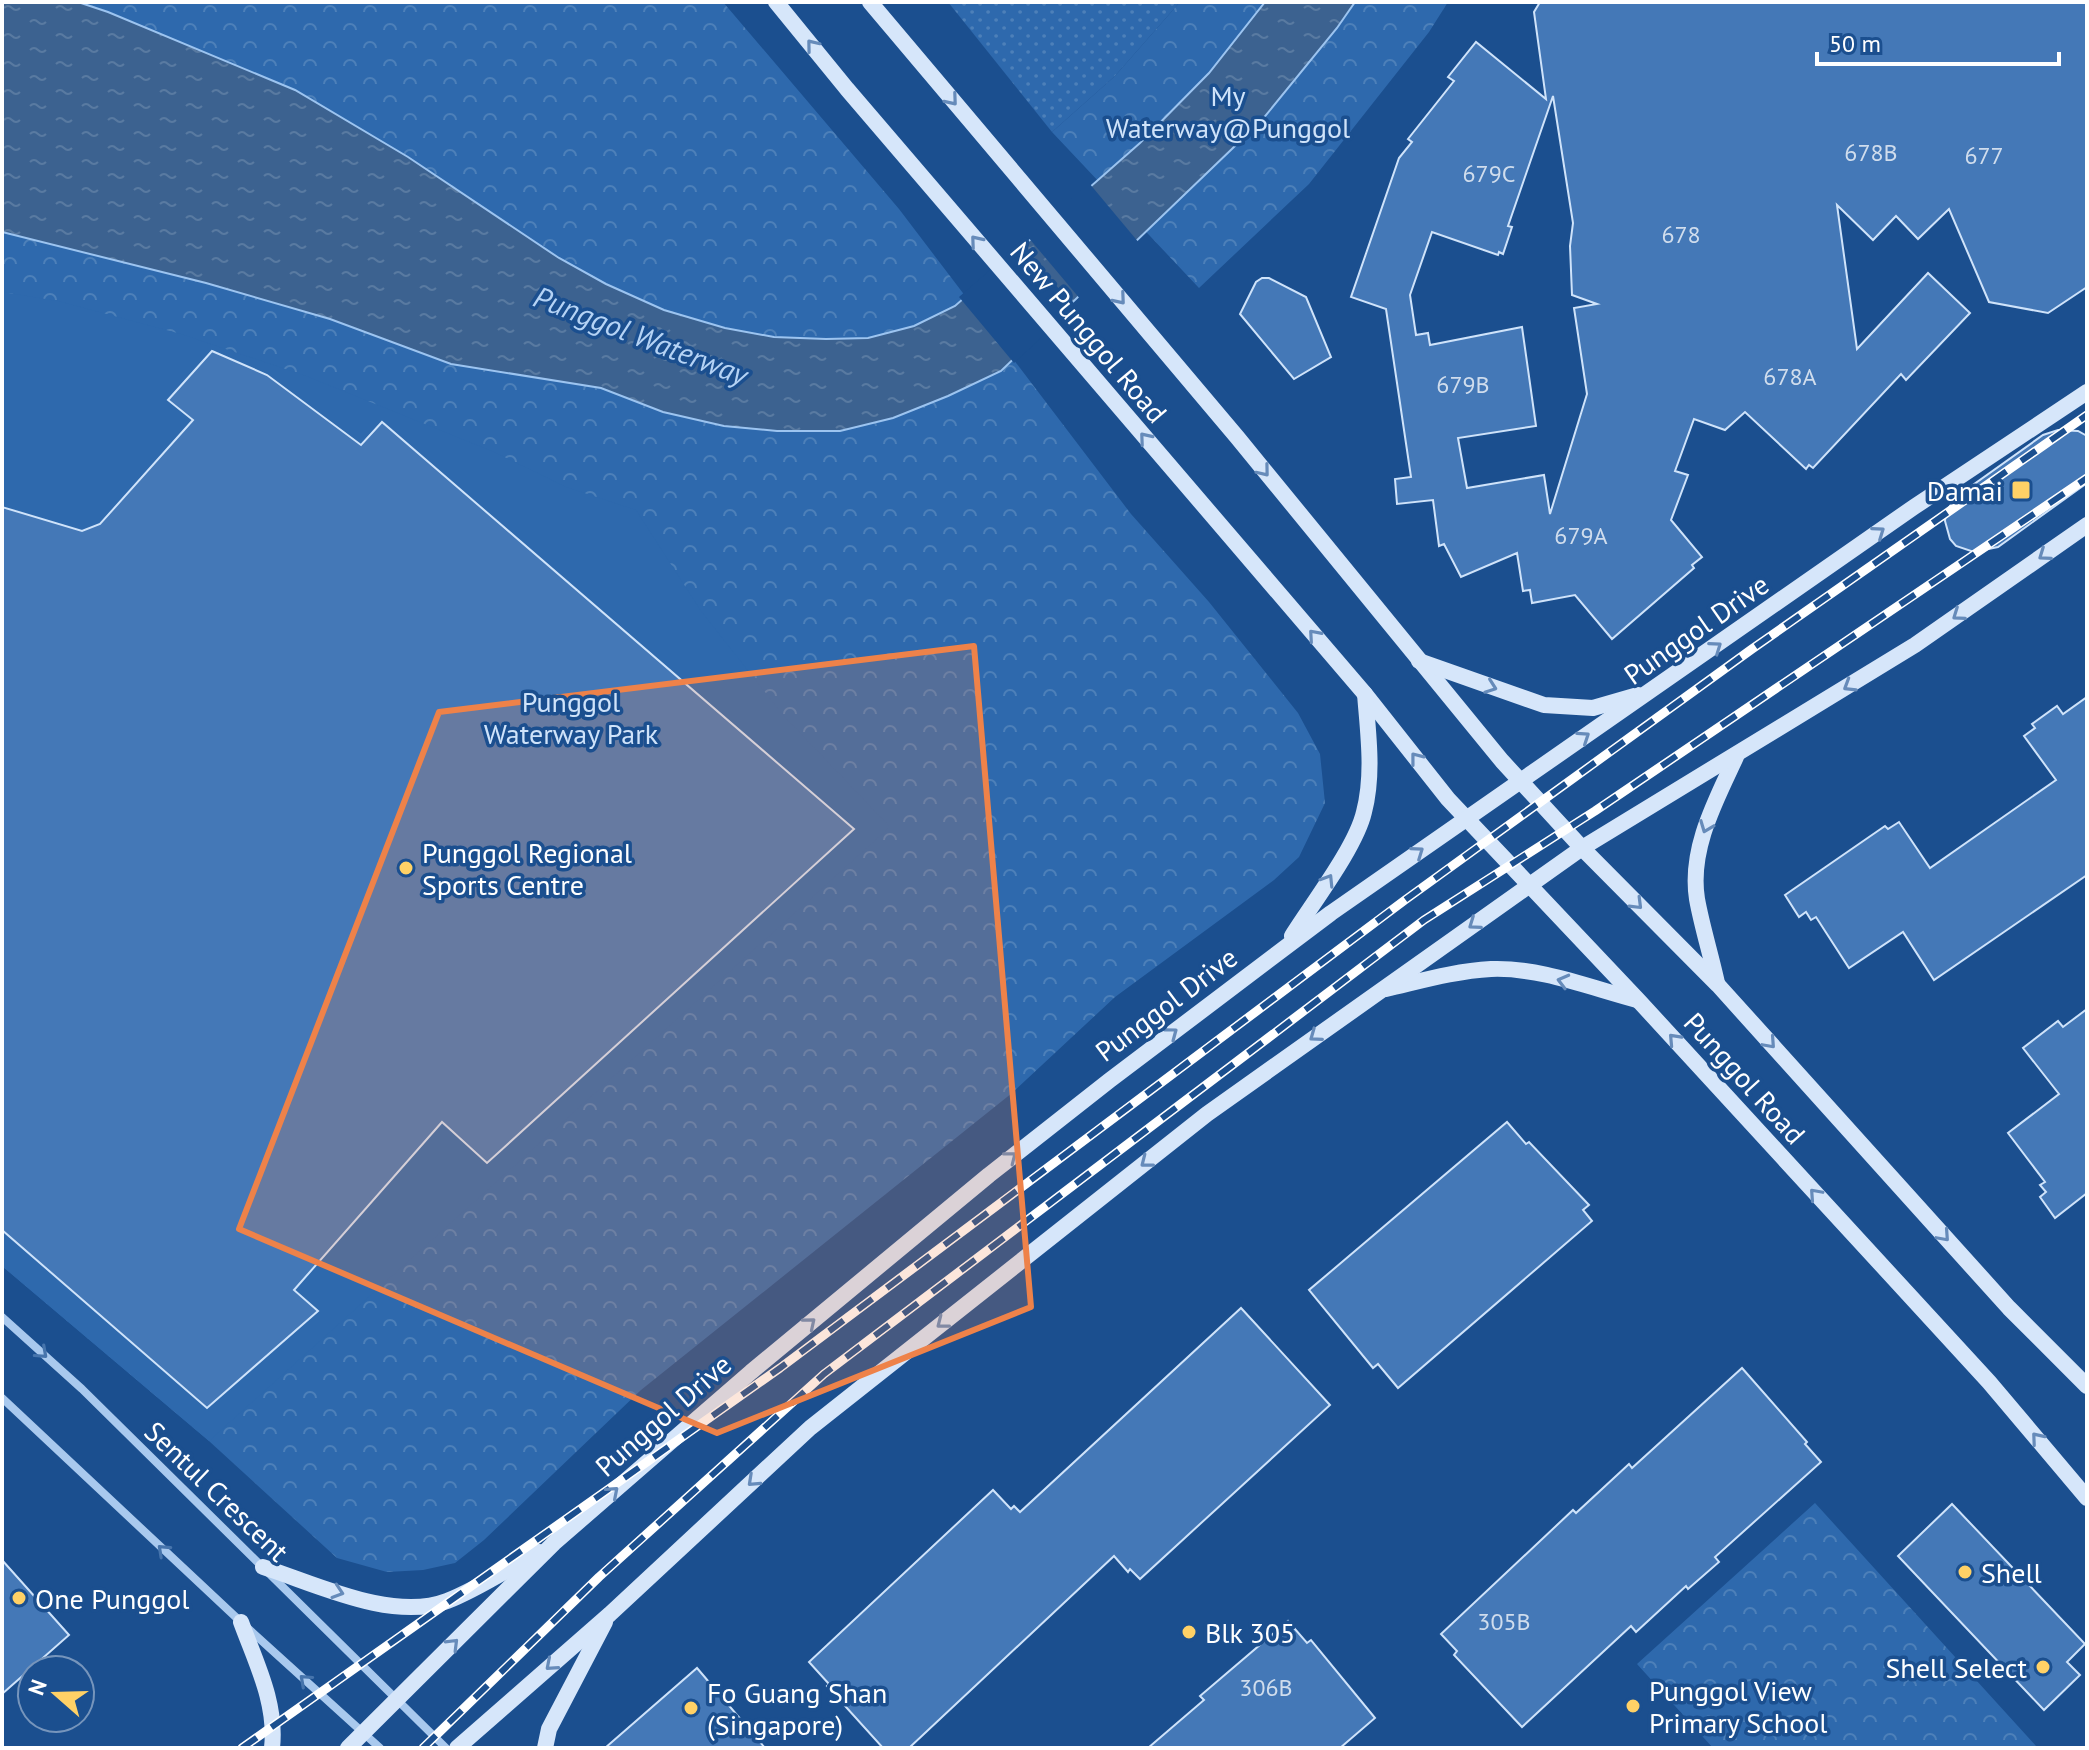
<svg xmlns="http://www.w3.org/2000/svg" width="2089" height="1750" font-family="'PT Sans',sans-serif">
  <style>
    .grass { fill: url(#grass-dots) }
    .park { fill: url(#park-crowns) }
    .pitch { fill: #2e69ad }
    .water { fill: url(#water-ripples); stroke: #9cc4f0; stroke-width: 2 }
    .pier { fill: #1b4f8f }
    .building { fill: #4478b7; stroke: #cfe3fa; stroke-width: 2; fill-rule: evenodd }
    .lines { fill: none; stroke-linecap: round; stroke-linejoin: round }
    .street { stroke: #a9c9ee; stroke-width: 8 }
    .secondary { stroke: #d6e6fa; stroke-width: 16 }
    .rail-casing { stroke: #fff; stroke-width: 9 }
    .rail { stroke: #1b4f8f; stroke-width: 6; stroke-dasharray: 18; stroke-linecap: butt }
    .oneway { stroke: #668bba }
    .oneway2 { stroke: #4674ac }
    .marked { fill: #ee8249; fill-opacity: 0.2; stroke: #ee8249; stroke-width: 6; stroke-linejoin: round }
    .poi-dot { fill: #ffd166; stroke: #1b4f8f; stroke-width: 3 }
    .labels { text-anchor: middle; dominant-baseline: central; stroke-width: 7; stroke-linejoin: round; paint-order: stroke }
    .number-label { font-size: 24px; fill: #d0dded }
    .park-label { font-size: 28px; fill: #cfe3fa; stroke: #1b4f8f }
    .street-label { font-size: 28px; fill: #fff; stroke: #1b4f8f }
    .poi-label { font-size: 28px; fill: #fff; stroke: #1b4f8f; text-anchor: start }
    .water-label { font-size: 30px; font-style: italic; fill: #b5d3f5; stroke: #1b4f8f }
  </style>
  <defs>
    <pattern id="grass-dots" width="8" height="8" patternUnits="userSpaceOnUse" patternTransform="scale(2)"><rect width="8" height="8" fill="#2e69ad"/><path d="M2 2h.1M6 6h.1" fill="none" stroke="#4d80b9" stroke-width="1.8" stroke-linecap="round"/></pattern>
    <pattern id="park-crowns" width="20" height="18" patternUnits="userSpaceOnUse" patternTransform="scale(2)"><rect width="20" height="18" fill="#2e69ad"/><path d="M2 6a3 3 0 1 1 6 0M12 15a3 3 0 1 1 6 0" fill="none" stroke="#4d80b9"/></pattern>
    <pattern id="water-ripples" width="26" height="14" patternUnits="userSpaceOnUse" patternTransform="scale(2)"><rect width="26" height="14" fill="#3c6290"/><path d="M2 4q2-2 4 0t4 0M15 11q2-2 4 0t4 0" fill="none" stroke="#597aa1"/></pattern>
  </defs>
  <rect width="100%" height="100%" fill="#1b4f8f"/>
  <polygon class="grass" points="948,2 1180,2 1115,76 1052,132"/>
  <g class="park">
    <polygon points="2,2 723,2 899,209 1131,514 1209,602 1298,713 1320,754 1325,803 1299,857 1274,880 1115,997 1012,1093 641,1390 484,1540 455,1563 423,1570 387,1572 337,1558 209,1441 2,1266"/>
    <polygon points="1180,2 1448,2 1429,32 1309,184 1199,288 1052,132 1115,76"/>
    <polygon points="1815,1503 2036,1746 2038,1748 1713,1748 1637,1664"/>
  </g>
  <polygon class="pitch" points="2,292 58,301 181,334 306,376 494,452 566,487 636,510 701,611 783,715 890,827 209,1441 2,1266"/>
  <polygon class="water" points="2,2 78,2 108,12 295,90 408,157 559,258 606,284 664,310 725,328 774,337 826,339 868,338 914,326 955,306 1140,143 1209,73 1265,2 1355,2 1337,28 1262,120 1001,371 948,396 893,418 840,431 777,431 724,426 663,412 601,388 451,364 330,319 206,283 2,232"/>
  <g class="pier">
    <polygon points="1089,183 1140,244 1081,300 1028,237"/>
    <polygon points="1021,243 1074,307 1014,363 959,297"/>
  </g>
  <g class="building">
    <path d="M1540,2h547v285l-39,26 -59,-11 -40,-93 -31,30 -22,-23 -23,24 -36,-35 20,144 71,-76 42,40 -64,67 -5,-6 -88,94 -4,-3 -3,4 -61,-57 -20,18 -31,-11 -19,52 13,4 -17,45 31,37 -10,8 2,3 -82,71 -37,-44 -43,8 -2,-13 -7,1 -6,-38 -56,24 -17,-33 -5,2 -6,-46 -36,4 -2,-25 16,-2 -25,-168 -35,-12 48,-139 13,-16 -4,-3 46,-58 -6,-4 28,-35 70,57 -12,-87zM1553,96l20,127 -3,23 2,49 25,9 -23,4 13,86 -37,120 -6,-39 -77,13 -9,-50 78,-12 -14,-99 -92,18 -2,-12 -12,2 -6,-40 22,-63 66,23 1,-3 4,2 9,-27 -4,-1z"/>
    <polygon points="1262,278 1269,278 1306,297 1331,357 1294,379 1240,314 1256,282"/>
    <polygon points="212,351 267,375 361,445 382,422 854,829 487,1163 442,1122 294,1290 318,1311 207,1408 2,1230 2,507 82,531 100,524 193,420 168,400"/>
    <polygon points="2058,430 2078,431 2087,436 2087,483 1998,547 1974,552 1956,546 1950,539 1945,521 1946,512 1956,497 2043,435"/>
    <polygon points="2087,697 2087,875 1934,980 1903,932 1849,968 1816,917 1811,920 1806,912 1799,917 1785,895 1885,826 1888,829 1899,822 1930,868 2056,780 2024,736 2035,728 2032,724 2057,706 2063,714"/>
    <polygon points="2087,1009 2087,1193 2055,1218 2040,1197 2046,1192 2040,1185 2045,1182 2008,1133 2059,1094 2023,1048 2058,1021 2063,1027"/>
    <polygon points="1507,1122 1526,1144 1529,1142 1589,1205 1583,1210 1592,1221 1398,1388 1378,1364 1373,1368 1309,1290"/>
    <polygon points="1241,1308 1330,1405 1140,1579 1130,1569 1128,1572 1114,1556 909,1748 883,1748 827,1686 829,1684 809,1662 993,1490 1011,1509 1014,1506 1020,1512"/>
    <polygon points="1742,1368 1807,1442 1805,1444 1821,1462 1715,1557 1719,1562 1688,1589 1686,1586 1636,1632 1631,1626 1522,1727 1454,1655 1457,1651 1441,1634 1573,1510 1576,1513 1629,1464 1632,1468"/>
    <polygon points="1952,1504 2085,1644 2067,1662 2080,1675 2044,1710 1898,1556"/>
    <polygon points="2,1560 69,1635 2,1694"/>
    <polygon points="1288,1621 1307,1643 1311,1640 1375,1718 1340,1748 1148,1748 1204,1700 1200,1696"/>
    <polygon points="697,1668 765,1748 605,1748"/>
  </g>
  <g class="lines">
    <g class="street">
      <polyline points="2,1317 82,1389 446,1748"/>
      <polyline points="2,1398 241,1622 380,1748"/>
    </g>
    <g class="secondary">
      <polyline points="776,2 847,89 1365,694 1448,799 1639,1001 1989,1382 2087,1498"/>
      <polyline points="870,2 1237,437 1502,761 1582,848 1718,985 2009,1308 2087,1386"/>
      <polyline points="1419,661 1544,705 1593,708 1638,695"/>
      <path d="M1292,936c20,-32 64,-89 72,-124 10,-38 4,-79 1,-118"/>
      <path d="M1717,983c-6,-28 -15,-56 -20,-84 -8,-50 19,-99 39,-142"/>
      <path d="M1386,989c35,-8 69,-18 105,-20 48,-2 100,19 146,31"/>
      <path d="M263,1567c53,17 130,55 184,34 31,-12 62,-33 92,-49"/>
      <path d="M241,1622c15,41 36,81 31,126"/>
      <polyline points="348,1748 554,1543 751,1372 989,1175 1110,1080 1331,913 1914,507 2087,392"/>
      <polyline points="457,1748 610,1614 810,1428 1207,1114 1582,848 1915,645 2087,525"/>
      <polyline points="545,1748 549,1729 605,1622"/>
    </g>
    <g class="rail-casing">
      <g id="rail">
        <polyline points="242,1748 780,1368 1405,900 1752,649 2087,415"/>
        <polyline points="423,1748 599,1577 824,1374 1424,920 1595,811 2087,478"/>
      </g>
    </g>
    <use href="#rail" class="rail"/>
  </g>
  <defs><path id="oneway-chevron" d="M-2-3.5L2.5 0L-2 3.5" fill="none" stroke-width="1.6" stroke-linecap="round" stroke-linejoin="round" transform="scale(2)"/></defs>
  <g class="oneway">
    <use href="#oneway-chevron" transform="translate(812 45) rotate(-129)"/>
    <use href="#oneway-chevron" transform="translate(952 100) rotate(50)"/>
    <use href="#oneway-chevron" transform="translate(976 241) rotate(-130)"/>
    <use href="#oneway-chevron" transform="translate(1120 299) rotate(50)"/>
    <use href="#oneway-chevron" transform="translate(1145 438) rotate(-130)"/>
    <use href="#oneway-chevron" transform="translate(1264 471) rotate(51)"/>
    <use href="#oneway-chevron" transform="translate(1879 532) rotate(-35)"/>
    <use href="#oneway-chevron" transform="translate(2044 555) rotate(145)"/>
    <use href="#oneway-chevron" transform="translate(1958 615) rotate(145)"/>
    <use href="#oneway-chevron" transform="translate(1314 635) rotate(-131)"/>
    <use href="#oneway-chevron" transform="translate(1716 647) rotate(-35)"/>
    <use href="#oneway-chevron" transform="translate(1849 686) rotate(148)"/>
    <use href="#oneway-chevron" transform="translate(1491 687) rotate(20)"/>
    <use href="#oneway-chevron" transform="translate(1584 737) rotate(-34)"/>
    <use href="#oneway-chevron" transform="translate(1416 758) rotate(-128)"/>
    <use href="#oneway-chevron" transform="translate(1706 827) rotate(111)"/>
    <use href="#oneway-chevron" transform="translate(1418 852) rotate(-35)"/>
    <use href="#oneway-chevron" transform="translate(1328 880) rotate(-58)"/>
    <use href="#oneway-chevron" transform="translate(1637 904) rotate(45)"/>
    <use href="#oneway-chevron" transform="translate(1474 924) rotate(145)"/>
    <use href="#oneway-chevron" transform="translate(1563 981) rotate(-165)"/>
    <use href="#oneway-chevron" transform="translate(1172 1033) rotate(-37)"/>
    <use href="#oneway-chevron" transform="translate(1315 1036) rotate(144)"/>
    <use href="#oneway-chevron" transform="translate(1674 1039) rotate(-133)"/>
    <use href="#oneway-chevron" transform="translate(1770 1043) rotate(48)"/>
    <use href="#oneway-chevron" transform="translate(1011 1157) rotate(-38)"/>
    <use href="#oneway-chevron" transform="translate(1146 1162) rotate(142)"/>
    <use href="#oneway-chevron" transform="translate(1815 1194) rotate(-132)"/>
    <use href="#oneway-chevron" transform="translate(1944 1236) rotate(48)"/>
    <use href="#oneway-chevron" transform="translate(810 1323) rotate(-40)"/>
    <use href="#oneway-chevron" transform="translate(942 1323) rotate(142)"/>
    <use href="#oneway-chevron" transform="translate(2037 1438) rotate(-130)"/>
    <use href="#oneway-chevron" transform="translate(753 1481) rotate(137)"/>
    <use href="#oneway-chevron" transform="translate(613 1492) rotate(-41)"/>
    <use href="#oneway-chevron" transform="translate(338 1592) rotate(18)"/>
    <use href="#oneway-chevron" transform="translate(453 1644) rotate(-45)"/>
    <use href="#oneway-chevron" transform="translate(551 1665) rotate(139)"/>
  </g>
  <g class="oneway2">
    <use href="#oneway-chevron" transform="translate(42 1353) rotate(42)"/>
    <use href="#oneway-chevron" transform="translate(163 1550) rotate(-137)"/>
    <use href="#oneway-chevron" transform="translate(305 1680) rotate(-138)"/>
  </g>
  <path class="marked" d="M974,646l57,661 -314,126 -478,-204 200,-517z"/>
  <g class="poi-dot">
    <rect x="2011" y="480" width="20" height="20" rx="4"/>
    <circle cx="406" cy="868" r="8"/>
    <circle cx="1965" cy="1572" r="8"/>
    <circle cx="19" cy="1598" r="8"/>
    <circle cx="1189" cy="1632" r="8"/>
    <circle cx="2043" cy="1667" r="8"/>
    <circle cx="1633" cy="1706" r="8"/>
    <circle cx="691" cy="1708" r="8"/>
  </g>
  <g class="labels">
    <g class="number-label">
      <text x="1871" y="152">678B</text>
      <text x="1984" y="155">677</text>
      <text x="1489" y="173">679C</text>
      <text x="1681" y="234">678</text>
      <text x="1790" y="376">678A</text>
      <text x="1463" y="384">679B</text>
      <text x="1581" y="535">679A</text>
      <text x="1504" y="1621">305B</text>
      <text x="1266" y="1687">306B</text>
    </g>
    <g class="park-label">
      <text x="1228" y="95">My<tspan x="1228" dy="32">Waterway@Punggol</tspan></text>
      <text x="571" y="701">Punggol<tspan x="571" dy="32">Waterway Park</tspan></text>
    </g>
    <g class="street-label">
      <text transform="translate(1089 332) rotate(50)">New Punggol Road</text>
      <text transform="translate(1696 629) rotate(-35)">Punggol Drive</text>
      <text transform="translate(1166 1004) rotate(-37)">Punggol Drive</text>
      <text transform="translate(1745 1078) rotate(48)">Punggol Road</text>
      <text transform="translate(663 1415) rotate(-41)">Punggol Drive</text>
      <text transform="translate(217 1491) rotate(44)">Sentul Crescent</text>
    </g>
    <g class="poi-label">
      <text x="2003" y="490" text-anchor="end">Damai</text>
      <text x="422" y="852">Punggol Regional<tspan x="422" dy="32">Sports Centre</tspan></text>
      <text x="1981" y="1572">Shell</text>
      <text x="35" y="1598">One Punggol</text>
      <text x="1205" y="1632">Blk 305</text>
      <text x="2027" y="1667" text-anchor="end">Shell Select</text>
      <text x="1649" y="1690">Punggol View<tspan x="1649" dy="32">Primary School</tspan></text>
      <text x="707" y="1692">Fo Guang Shan<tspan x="707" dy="32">(Singapore)</tspan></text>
    </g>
    <g class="water-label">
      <text transform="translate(641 335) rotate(21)">Punggol Waterway</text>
    </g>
  </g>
  <rect width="2089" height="1750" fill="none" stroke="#ffffff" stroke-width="8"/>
  <g transform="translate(56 1694) rotate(290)"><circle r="38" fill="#1b4f8f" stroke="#7695bc" stroke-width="2"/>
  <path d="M0-6L14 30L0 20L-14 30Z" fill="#ffd166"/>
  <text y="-12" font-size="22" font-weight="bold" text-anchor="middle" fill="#ffffff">N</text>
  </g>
  <path d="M1817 52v12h242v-12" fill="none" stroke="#ffffff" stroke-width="4"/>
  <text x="1829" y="52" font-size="24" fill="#ffffff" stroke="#1b4f8f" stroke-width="6" paint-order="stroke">50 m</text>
</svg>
